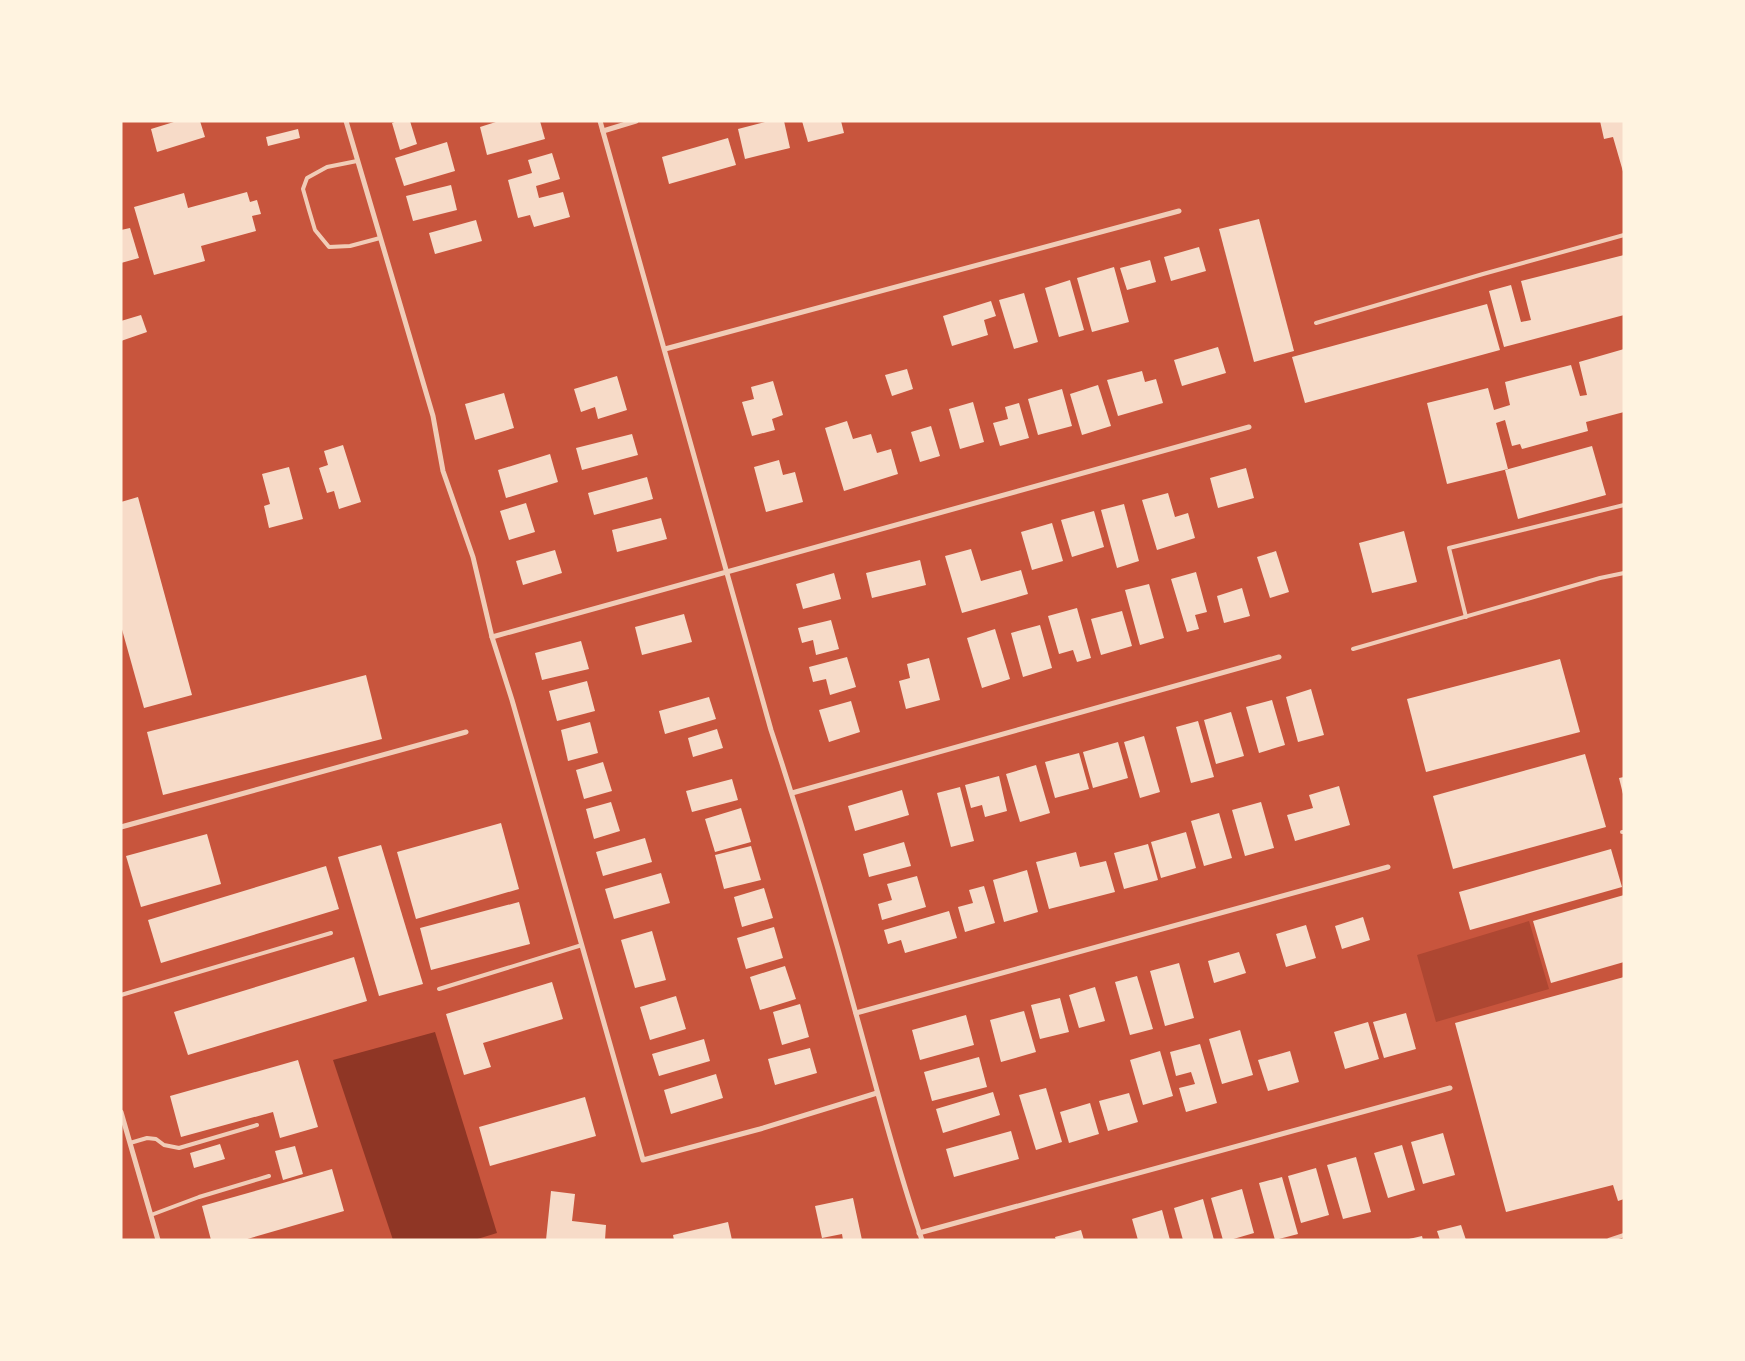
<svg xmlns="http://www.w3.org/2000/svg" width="1745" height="1361" font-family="'Titillium Web',sans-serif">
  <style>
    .green { fill: #ae4732 }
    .water { fill: #8f3625 }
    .building { fill: #f7dbc8 }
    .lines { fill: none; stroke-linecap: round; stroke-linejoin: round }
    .service { stroke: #f1ccb7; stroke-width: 4 }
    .minor { stroke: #f1ccb7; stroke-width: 5 }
  </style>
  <rect width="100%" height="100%" fill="#c8553d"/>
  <polygon class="green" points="1529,921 1549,989 1436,1022 1417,955"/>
  <polygon class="water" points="435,1032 497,1233 474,1240 393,1240 333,1060"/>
  <g class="building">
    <polygon points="177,121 200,121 205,137 157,152 151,129"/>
    <polygon points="397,121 410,121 417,144 400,150 392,123"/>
    <polygon points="499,121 540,121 545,139 487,155 480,127"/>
    <polygon points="769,121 784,121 790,148 745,159 738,129"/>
    <polygon points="802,121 841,121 844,133 808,142"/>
    <polygon points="1600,121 1624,121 1624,175 1613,137 1604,139"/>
    <polygon points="298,129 300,138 268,146 266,137"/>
    <polygon points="728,138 736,165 669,184 662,157"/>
    <polygon points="447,142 455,171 404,186 395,158"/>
    <polygon points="552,153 560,179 536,186 539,198 563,192 570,217 534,227 530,215 518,218 508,180 532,173 528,160"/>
    <polygon points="451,185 457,210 413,221 406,196"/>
    <polygon points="247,192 250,202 257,200 261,214 252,216 256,231 201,246 205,261 154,275 134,207 184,193 188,208"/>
    <polygon points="1259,219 1294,351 1254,362 1219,229"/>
    <polygon points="476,220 482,241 435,254 429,233"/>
    <polygon points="130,228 139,258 121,263 121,230"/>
    <polygon points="1199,247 1206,271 1171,281 1164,257"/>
    <polygon points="1624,255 1624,315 1504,347 1489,291 1511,285 1521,322 1531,320 1521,281"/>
    <polygon points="1150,260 1156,282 1127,290 1120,268"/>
    <polygon points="1114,267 1129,322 1092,332 1077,278"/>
    <polygon points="1070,280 1084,330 1059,337 1045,288"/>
    <polygon points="1024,293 1038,342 1014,349 999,300"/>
    <polygon points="991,301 996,316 984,320 988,335 952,346 943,316"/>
    <polygon points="1487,304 1500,350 1305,403 1292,357"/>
    <polygon points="141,315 147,332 121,341 121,321"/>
    <polygon points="1218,347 1226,373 1182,386 1174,360"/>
    <polygon points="1624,349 1624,412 1586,422 1588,431 1522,449 1520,444 1512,446 1505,420 1496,423 1508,469 1447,484 1427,403 1488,388 1494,410 1510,405 1505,382 1571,365 1580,396 1587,395 1579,362"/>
    <polygon points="907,369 913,389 892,396 885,375"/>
    <polygon points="1142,371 1145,382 1156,379 1163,403 1118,416 1107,380"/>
    <polygon points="617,376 627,410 598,419 595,407 581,412 574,389"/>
    <polygon points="773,381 783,415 772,419 775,430 752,436 742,402 754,399 751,387"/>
    <polygon points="1098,385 1111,426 1082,435 1070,394"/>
    <polygon points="1062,389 1072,426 1038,435 1028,399"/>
    <polygon points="504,393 514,428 475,440 465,404"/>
    <polygon points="973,402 984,442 960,449 949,409"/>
    <polygon points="1019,403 1029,438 1000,446 993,423 1008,419 1005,407"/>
    <polygon points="847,421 853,439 871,434 877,453 891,449 898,474 844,491 825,428"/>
    <polygon points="931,426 940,456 920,462 911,432"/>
    <polygon points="632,434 638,455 582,470 576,448"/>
    <polygon points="343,445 361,502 339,509 334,491 327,493 319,468 328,465 324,451"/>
    <polygon points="1592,446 1606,495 1518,519 1505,470"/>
    <polygon points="550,454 558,482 506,498 498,470"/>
    <polygon points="779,460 783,475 795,472 803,502 766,512 754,467"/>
    <polygon points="289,467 303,519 269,528 264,506 270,504 262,474"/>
    <polygon points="1246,468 1254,498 1218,508 1210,478"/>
    <polygon points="647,477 653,499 594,515 588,493"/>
    <polygon points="1168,493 1175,517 1188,513 1195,538 1157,550 1142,500"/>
    <polygon points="138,497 192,695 144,708 121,626 121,502"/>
    <polygon points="526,503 535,532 509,540 500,511"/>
    <polygon points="1124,504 1139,561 1117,568 1101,510"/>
    <polygon points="1094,511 1104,547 1072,557 1061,520"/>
    <polygon points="661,518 667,539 617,552 612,530"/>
    <polygon points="1052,523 1063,561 1032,570 1021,532"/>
    <polygon points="1404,531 1417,582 1372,593 1359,543"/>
    <polygon points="971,549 981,581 1021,570 1028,594 962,613 945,556"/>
    <polygon points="555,550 562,573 523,585 516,561"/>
    <polygon points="1276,551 1289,592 1270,598 1257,557"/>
    <polygon points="920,560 926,585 872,598 866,573"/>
    <polygon points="1196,572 1207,612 1195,615 1199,629 1187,632 1171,579"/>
    <polygon points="834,573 841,599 803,609 796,584"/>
    <polygon points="1149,584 1164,638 1140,645 1125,590"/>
    <polygon points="1242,588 1250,616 1224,623 1217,596"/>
    <polygon points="1077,608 1091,658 1077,662 1073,650 1059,654 1048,616"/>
    <polygon points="1122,611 1132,646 1101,655 1091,619"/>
    <polygon points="684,614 692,642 642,655 635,627"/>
    <polygon points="831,620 839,649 816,655 813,640 802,643 798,628"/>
    <polygon points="1040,625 1052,668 1023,677 1011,633"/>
    <polygon points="995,629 1010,679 982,688 967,638"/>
    <polygon points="581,641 589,669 542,680 535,653"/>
    <polygon points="847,657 856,687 830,695 826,679 813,682 809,667"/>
    <polygon points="929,658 940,700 906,709 899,681 910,678 907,664"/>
    <polygon points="1560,659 1580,732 1426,772 1407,699"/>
    <polygon points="366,675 382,739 163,795 147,732"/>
    <polygon points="587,681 595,711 557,721 549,691"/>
    <polygon points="1311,689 1324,735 1298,742 1286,697"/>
    <polygon points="709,697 716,719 665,734 659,711"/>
    <polygon points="1272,700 1285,745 1259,753 1246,707"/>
    <polygon points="851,701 860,732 829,742 819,710"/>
    <polygon points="1231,712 1244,756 1216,764 1204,720"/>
    <polygon points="1198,721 1214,777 1191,783 1176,727"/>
    <polygon points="590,722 598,753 568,761 561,730"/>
    <polygon points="717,729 723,748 693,757 688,738"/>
    <polygon points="1144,736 1160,792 1140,798 1124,742"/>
    <polygon points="1118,742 1128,778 1093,788 1083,752"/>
    <polygon points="1079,753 1089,789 1055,798 1045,762"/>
    <polygon points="1585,754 1606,827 1453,869 1433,796"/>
    <polygon points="603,762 612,791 584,799 576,770"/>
    <polygon points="1036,765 1050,813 1020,822 1006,774"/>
    <polygon points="999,776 1007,811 985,817 982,805 971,808 965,785"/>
    <polygon points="1624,777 1624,794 1623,794 1619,778"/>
    <polygon points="732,779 738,800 692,812 686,791"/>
    <polygon points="1339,786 1350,825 1295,841 1287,815 1313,808 1309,795"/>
    <polygon points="960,787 974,841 951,847 937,793"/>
    <polygon points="902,790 909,815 855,831 848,806"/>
    <polygon points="611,802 620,831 594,839 586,809"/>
    <polygon points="1261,802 1274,848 1245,856 1232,810"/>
    <polygon points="741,808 751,842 715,852 705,819"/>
    <polygon points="1219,813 1232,858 1204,866 1191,821"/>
    <polygon points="501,823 519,889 416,919 397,852"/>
    <polygon points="1186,832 1196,868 1161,878 1151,842"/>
    <polygon points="207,834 221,884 141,907 126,856"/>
    <polygon points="645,838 652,862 603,876 596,852"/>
    <polygon points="904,842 911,866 869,877 863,854"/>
    <polygon points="1148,844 1158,880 1124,889 1114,853"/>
    <polygon points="381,845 423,984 379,996 338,857"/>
    <polygon points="751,846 761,880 724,889 715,855"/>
    <polygon points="1611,849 1622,887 1470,930 1459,892"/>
    <polygon points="1076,852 1080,867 1106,861 1115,892 1049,909 1036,862"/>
    <polygon points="326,866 339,909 161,963 148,920"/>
    <polygon points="1027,870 1038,912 1004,922 993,880"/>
    <polygon points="661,873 670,903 614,919 605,889"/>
    <polygon points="917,876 926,907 882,920 878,904 892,900 887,884"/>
    <polygon points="984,886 995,923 965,932 958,907 973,903 969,890"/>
    <polygon points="764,888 773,918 742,927 734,897"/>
    <polygon points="1624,895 1624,962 1551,983 1533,921"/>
    <polygon points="519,902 530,944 431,970 420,928"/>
    <polygon points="949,911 957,938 905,953 901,940 888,944 884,930"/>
    <polygon points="1363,917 1370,940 1342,949 1335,926"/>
    <polygon points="1306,925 1316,958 1286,967 1276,934"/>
    <polygon points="774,927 783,958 746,969 737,938"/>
    <polygon points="652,931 666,980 635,988 621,940"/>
    <polygon points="1239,952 1246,973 1214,983 1208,961"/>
    <polygon points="354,957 367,1001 188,1055 174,1012"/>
    <polygon points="1179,963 1194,1018 1165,1026 1150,971"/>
    <polygon points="785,966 796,999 760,1010 750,977"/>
    <polygon points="1137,976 1153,1029 1130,1035 1115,982"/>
    <polygon points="1624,977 1624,1199 1618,1201 1613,1185 1506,1212 1455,1023"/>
    <polygon points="552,982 563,1019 483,1043 491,1067 464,1075 446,1014"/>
    <polygon points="1095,987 1105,1021 1079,1028 1069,995"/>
    <polygon points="676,996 686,1029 650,1040 640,1007"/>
    <polygon points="1060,998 1069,1032 1040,1039 1031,1005"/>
    <polygon points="800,1004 809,1037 782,1045 773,1012"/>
    <polygon points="1024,1011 1036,1052 1001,1062 990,1020"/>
    <polygon points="1406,1013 1416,1049 1384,1058 1373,1022"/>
    <polygon points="966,1015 974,1045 920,1060 912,1030"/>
    <polygon points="1368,1022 1379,1059 1345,1069 1334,1032"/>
    <polygon points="1240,1030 1253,1075 1222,1084 1209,1039"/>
    <polygon points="704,1039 710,1061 659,1076 652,1054"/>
    <polygon points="1200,1044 1217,1103 1186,1112 1179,1088 1195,1084 1191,1072 1176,1076 1170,1052"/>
    <polygon points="810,1048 817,1073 775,1085 768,1059"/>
    <polygon points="1160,1051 1173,1096 1143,1105 1130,1060"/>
    <polygon points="1290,1051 1299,1082 1268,1091 1258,1060"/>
    <polygon points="979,1057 987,1087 932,1101 924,1072"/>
    <polygon points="298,1060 318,1127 280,1138 273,1112 181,1137 170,1096"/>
    <polygon points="716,1074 723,1098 671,1114 664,1090"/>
    <polygon points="1046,1088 1062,1142 1036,1150 1019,1095"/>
    <polygon points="993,1092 1000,1115 943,1133 936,1109"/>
    <polygon points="1129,1093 1138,1122 1108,1131 1099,1101"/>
    <polygon points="585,1097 596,1136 490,1166 479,1127"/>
    <polygon points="1090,1103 1099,1134 1069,1143 1060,1112"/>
    <polygon points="1011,1131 1019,1159 954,1177 946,1149"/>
    <polygon points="1443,1133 1455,1175 1423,1184 1411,1142"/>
    <polygon points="220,1144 225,1159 194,1168 190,1153"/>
    <polygon points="1402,1145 1415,1190 1388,1198 1374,1153"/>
    <polygon points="295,1146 303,1174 283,1180 275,1151"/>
    <polygon points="1356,1157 1371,1212 1343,1219 1327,1165"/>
    <polygon points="1316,1168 1329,1215 1301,1223 1288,1176"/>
    <polygon points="332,1169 344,1211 244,1240 211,1240 202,1206"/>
    <polygon points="1282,1177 1298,1234 1275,1240 1259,1183"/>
    <polygon points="1242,1189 1254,1233 1230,1240 1223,1240 1211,1198"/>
    <polygon points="551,1191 575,1194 572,1221 606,1225 605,1240 546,1240"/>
    <polygon points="853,1198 862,1240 843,1240 842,1234 822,1238 815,1206"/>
    <polygon points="1203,1199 1214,1240 1183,1240 1174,1208"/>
    <polygon points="1162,1210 1170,1240 1138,1240 1132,1219"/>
    <polygon points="728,1222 732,1240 674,1240 673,1235"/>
    <polygon points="1461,1225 1466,1240 1440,1240 1437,1231"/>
    <polygon points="1081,1230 1084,1240 1056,1240 1055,1237"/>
    <polygon points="1422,1236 1423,1240 1409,1240 1409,1239"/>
  </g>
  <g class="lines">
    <g class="service">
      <polyline points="357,161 327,167 307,178 303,189 309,210 315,230 329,247 350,246 380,238"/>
      <polyline points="1316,323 1483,274 1624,235"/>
      <polyline points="1466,617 1449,548 1624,505"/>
      <polyline points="1353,649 1600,578 1624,573"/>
      <polyline points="1622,832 1624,832"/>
      <polyline points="439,989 582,945"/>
      <polyline points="121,995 331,933"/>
      <polyline points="130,1143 147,1138 156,1139 164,1145 179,1148 257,1125"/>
      <polyline points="151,1215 199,1197 269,1176"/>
      <polyline points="1609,1240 1624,1235"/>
    </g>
    <g class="minor">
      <polyline points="346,121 433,416 443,471 473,557 492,637 512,700 643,1160 760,1129 877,1093"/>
      <path d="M600,121l171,609c31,94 59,188 85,284 21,75 40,151 66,226"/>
      <polyline points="603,131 636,121"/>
      <polyline points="665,349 1179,211"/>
      <polyline points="492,637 1249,427"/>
      <polyline points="792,793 1279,657"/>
      <polyline points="121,827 466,732"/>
      <polyline points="856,1013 1388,867"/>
      <polyline points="121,1112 158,1240"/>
      <polyline points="919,1233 1450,1088"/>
    </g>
  </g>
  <rect width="1745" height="1361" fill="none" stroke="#fff3e0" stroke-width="245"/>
</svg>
